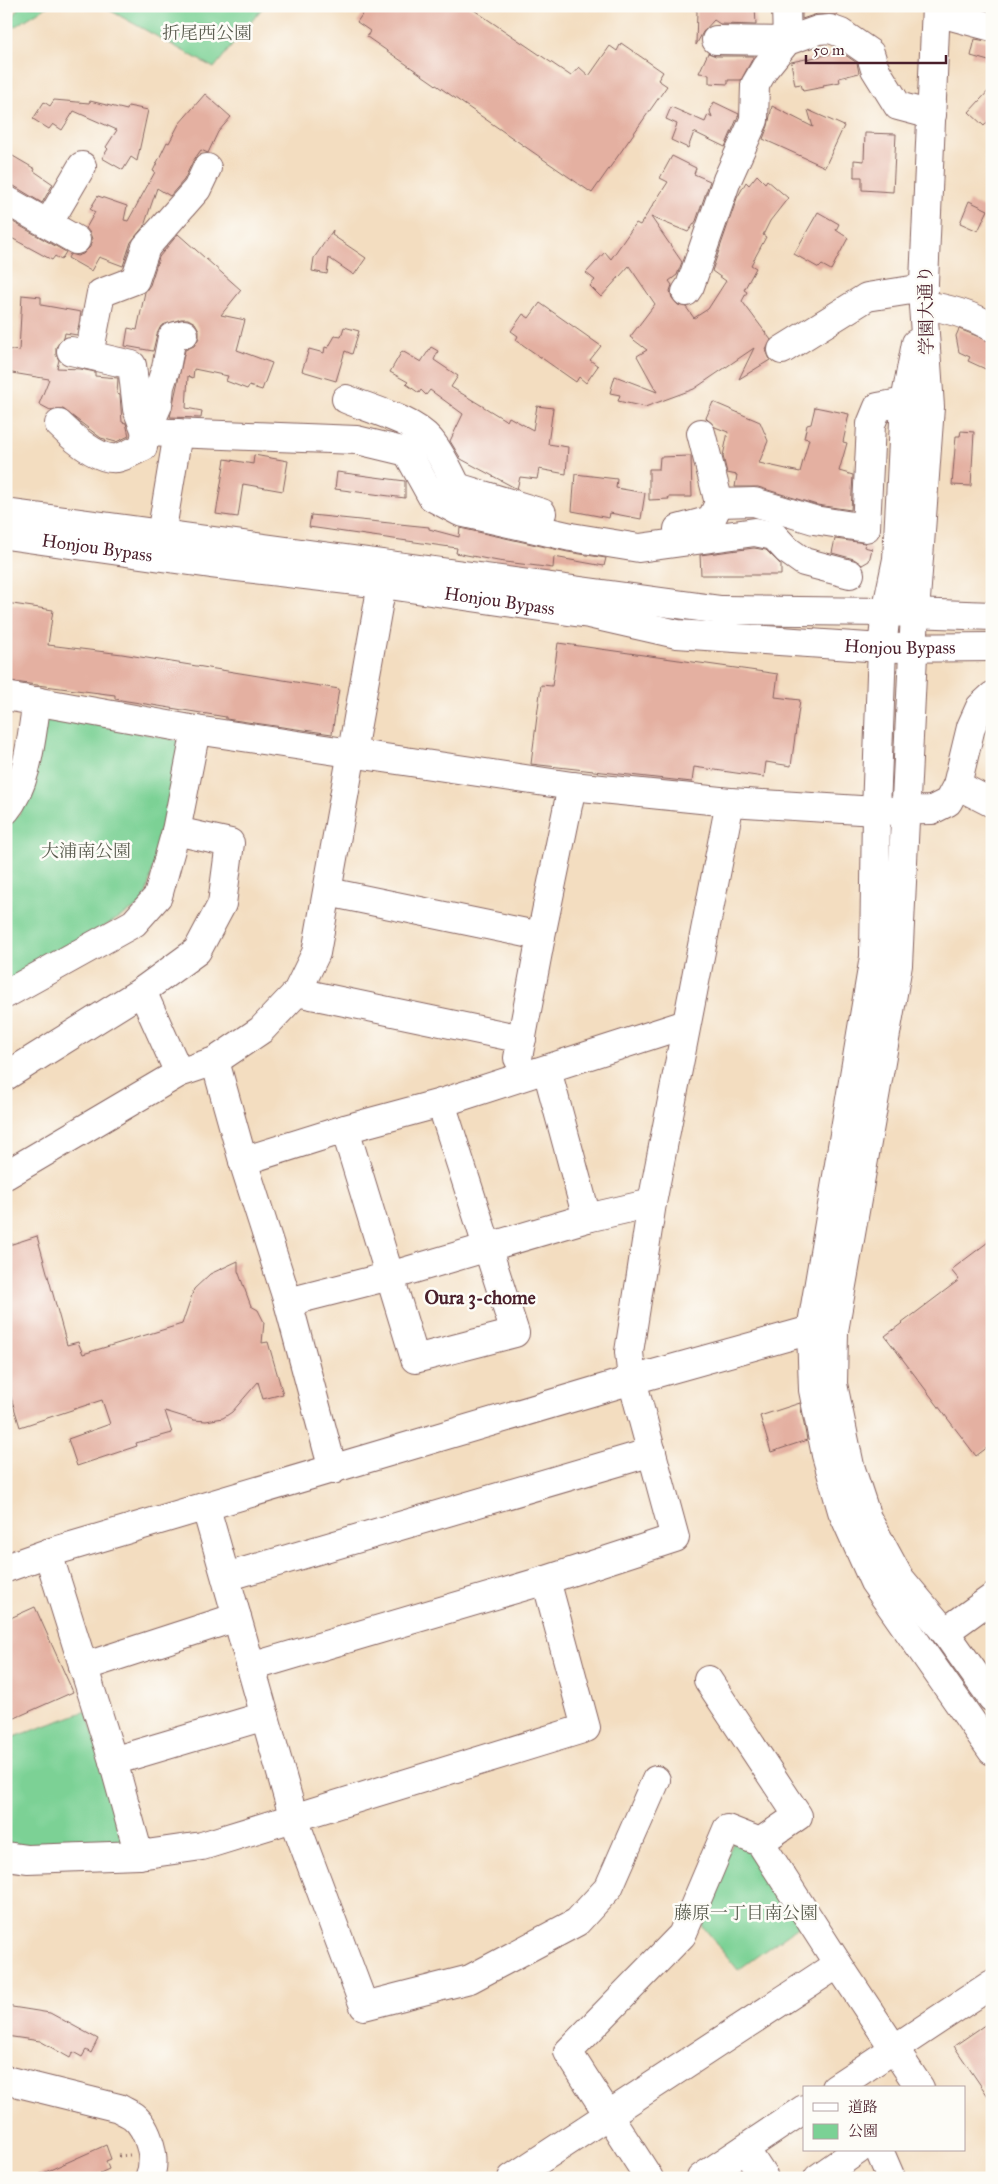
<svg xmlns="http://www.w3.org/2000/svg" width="998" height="2184" font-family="'IM FELL Great Primer','Noto Serif JP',serif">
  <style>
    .green { fill: #7bd195; stroke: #627860 }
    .building { fill: #e4b0a1 }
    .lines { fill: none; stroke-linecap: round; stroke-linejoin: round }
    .minor-casing { stroke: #85625f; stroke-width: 30 }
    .highway-casing { stroke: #85625f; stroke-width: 30 }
    .path { stroke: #85625f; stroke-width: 3; stroke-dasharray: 1 4; stroke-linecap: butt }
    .minor { stroke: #fff; stroke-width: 28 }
    .highway { stroke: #fff; stroke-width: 28 }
    .labels { text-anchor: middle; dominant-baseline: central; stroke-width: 5; stroke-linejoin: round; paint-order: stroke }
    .park-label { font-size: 18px; fill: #5b5d50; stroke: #fdfcf7 }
    .street-label { font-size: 18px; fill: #4a1f2b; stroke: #fdfcf7 }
    .neighbourhood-label { font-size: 19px; font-weight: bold; fill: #4a1f2b; stroke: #fdfcf7 }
  </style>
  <rect width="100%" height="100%" fill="#fdfcf7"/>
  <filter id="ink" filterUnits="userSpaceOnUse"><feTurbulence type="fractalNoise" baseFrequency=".02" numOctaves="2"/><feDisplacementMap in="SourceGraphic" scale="10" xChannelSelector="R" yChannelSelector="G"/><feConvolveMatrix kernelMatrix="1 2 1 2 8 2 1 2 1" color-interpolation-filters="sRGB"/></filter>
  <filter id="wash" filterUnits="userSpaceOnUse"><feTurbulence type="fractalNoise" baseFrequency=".0096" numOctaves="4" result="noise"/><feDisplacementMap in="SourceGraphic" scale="20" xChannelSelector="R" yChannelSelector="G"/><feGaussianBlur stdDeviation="1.12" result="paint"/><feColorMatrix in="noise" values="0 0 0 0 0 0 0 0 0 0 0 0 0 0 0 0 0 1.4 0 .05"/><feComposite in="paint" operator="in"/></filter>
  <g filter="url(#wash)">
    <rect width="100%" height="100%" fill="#f3ddc0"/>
    <g class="green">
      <polygon points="19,6 48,6 6,32"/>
      <polygon points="102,6 264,6 214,68"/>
      <polygon points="52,714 185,742 144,903 6,985 6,826 20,813 45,719"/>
      <polygon points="86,1711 126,1836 115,1848 6,1849 6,1740"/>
      <polygon points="734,1841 754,1847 803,1923 738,1970 697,1919"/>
    </g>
    <g id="blocks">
      <g class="building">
        <polygon points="368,6 468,6 571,76 579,67 589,76 610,46 617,51 621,43 663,72 658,80 667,86 592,193 367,37 370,31 357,22"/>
        <polygon points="688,6 755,6 756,25 720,24 714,20 703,32 696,45 697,11"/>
        <polygon points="802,6 837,6 837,15 817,14 802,19"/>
        <polygon points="975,39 992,42 992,62 971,56"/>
        <polygon points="841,52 857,63 859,73 839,78 840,82 823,85 824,87 803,91 801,84 795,85 791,62"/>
        <polygon points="708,53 716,56 754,56 741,80 728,80 728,84 709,83 709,74 699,73"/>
        <polygon points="992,87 992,116 984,126 969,112"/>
        <polygon points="205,94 231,117 218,132 208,153 201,150 193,161 184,180 170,196 157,188 144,226 131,242 123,266 99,257 91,271 68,258 70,254 77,256 83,254 90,247 92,239 90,233 86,228 95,212 90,209 98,196 127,206 124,220 128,221 155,172 153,171 167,142 169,143 179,124"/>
        <polygon points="54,100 89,103 90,101 127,110 128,106 148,110 137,161 131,157 123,170 102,158 108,149 106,147 117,130 74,111 62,130 53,124 49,129 33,119 44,102 50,106"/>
        <polygon points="714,102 739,114 725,147 694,132 688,148 671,140 677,124 666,119 671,107 705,122 708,115 712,118 710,111"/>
        <polygon points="772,106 813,127 808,110 844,126 825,167 763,139 768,126"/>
        <polygon points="865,133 896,134 893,192 862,190 862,177 854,177 854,160 864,161"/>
        <polygon points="6,152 35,169 34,171 53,184 42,203 14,186 6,184"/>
        <polygon points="672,156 696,168 694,174 710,181 696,221 688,232 651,217 682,262 677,275 669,281 672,285 670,291 672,298 678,305 686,307 694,318 708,309 726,281 712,271 737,198 746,182 749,185 757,175 765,183 767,180 788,198 770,221 763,235 766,237 751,265 756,268 744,290 747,292 742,301 771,340 766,350 770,360 739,379 754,348 694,389 645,407 618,401 620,395 610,393 615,376 657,392 637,356 647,350 630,337 655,304 629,266 601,297 590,286 595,280 586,273 605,252 611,259 636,223 640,225 668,182 660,178"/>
        <polygon points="969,201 988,210 978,231 960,223"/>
        <polygon points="818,212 839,224 836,230 848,238 831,270 822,265 819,268 794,254"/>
        <polygon points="6,218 66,252 61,260 55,256 52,260 6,235"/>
        <polygon points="333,230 332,235 366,258 354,275 329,258 327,274 312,271 314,258"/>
        <polygon points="178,234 241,290 221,315 245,320 237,350 272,363 262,390 249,386 247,389 226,381 228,376 194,369 193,378 188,376 186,408 202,411 201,418 170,417 185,350 194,346 199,338 199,330 195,323 188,319 181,319 161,326 157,334 153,351 125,346 128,328 137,330 145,292 150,285 159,257"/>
        <polygon points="22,295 41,297 41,305 81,312 77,335 65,333 64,338 56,347 56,355 59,360 57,368 81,369 95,372 95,376 118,378 117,394 120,395 122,422 126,423 129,436 116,442 101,438 63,409 52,411 39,404 49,379 6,372 6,349 19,351"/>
        <polygon points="540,303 601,346 590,360 598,366 586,383 579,377 576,382 516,340 518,336 511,331 523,314 529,318"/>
        <polygon points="344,327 359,331 352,354 345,351 336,381 302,371 309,349 324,353 325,347 328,348 335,336 341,337"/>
        <polygon points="959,329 992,342 992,372 968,361 970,357 959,352 956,336"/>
        <polygon points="431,347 438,351 434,360 458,376 451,387 507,421 509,417 533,430 537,406 553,408 548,444 568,447 566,474 539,469 537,479 520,477 517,489 461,459 450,441 463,414 430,390 426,395 421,390 419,393 406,384 408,382 390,372 402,351 421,362"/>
        <polygon points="713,402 760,422 768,441 759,463 800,472 809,439 804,438 807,425 811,424 815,407 849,414 843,442 847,443 839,471 853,475 851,510 817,505 758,487 735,487 737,475 727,473 723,456 728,432 715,427 706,418"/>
        <polygon points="961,431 974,432 971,486 952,485 956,436 960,436"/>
        <polygon points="254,455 288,461 283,491 243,484 238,517 216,514 225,459 253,464"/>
        <polygon points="691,456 692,497 668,497 669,499 649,500 649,469 659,469 660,457"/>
        <polygon points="337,472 405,481 405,498 335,489"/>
        <polygon points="575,474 617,479 616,488 645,493 641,519 610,513 609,518 572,511"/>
        <polygon points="311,515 429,527 429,529 459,537 460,528 568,552 606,558 604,566 554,557 553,568 498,561 456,553 457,548 309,527"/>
        <polygon points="835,539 865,543 864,547 872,549 869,561 862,565 854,559 832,553"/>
        <polygon points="754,548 766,550 781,565 781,575 701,575 700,555"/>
        <polygon points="6,603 53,610 48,645 122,654 339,689 332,734 226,719 226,717 115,699 115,695 6,681"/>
        <polygon points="558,643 778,674 775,697 800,700 791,766 766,762 764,777 694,767 692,782 531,764 541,685 552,686"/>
        <polygon points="37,1236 67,1345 78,1342 83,1354 182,1324 194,1289 210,1274 238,1261 238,1271 251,1306 258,1310 264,1322 262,1343 268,1342 283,1394 263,1399 258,1382 232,1412 223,1418 206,1421 194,1420 165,1411 172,1433 136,1443 137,1446 77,1466 68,1439 110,1424 102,1400 20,1427 6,1381 6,1246"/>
        <polygon points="992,1239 992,1444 976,1456 885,1336 959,1280 951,1270"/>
        <polygon points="800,1403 807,1440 771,1452 760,1416"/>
        <polygon points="35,1607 73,1692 6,1722 6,1620"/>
        <polygon points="6,2006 50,2013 98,2039 91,2053 86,2050 82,2057 73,2052 70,2058 40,2041 6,2036"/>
        <polygon points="992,2020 992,2102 954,2046"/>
        <polygon points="106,2145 111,2159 106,2161 109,2169 100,2173 102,2178 32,2178"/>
      </g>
    </g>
  </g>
  <g filter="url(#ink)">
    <use href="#blocks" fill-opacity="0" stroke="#85625f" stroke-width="1"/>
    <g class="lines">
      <g class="minor-casing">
        <g id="minor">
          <polyline points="936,6 923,305 930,407 915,613 898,965 834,1331 833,1384 850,1466 867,1518 899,1577 945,1632 992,1698"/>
          <polyline points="936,12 992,27"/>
          <polyline points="716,40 787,41 786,6"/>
          <polyline points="6,200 76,240"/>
          <polyline points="48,224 82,166"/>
          <polyline points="686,292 690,286 727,180 754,120 755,85 765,68 787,41 818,30 830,29 841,33 870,53 875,69 898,106 932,115"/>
          <path d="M923,305c23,3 48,10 69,22"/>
          <polyline points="916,343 905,402 897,559 886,612 882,648 876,811 874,957 811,1330 813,1390 826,1455 842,1511 874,1582 992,1751"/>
          <polyline points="782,350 867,297 924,288"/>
          <polyline points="71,351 132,365 137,409 146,432"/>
          <polyline points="89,355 101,293 135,280 146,247 197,189 207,168"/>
          <path d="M346,399c24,10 67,21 84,41 11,13 20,32 27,47l-8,3h-9"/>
          <path d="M59,424c12,12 39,37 58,34 8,-1 18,-8 26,-11l3,-15 211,8 50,12 25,45 28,15 111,25 68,11 116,-16 19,4 13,14 17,12 46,12"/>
          <polyline points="146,432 158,405 160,386 166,368 172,337 184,334"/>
          <polyline points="457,487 542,513"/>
          <polyline points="719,503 754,502 814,520 866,528 871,424 878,407 905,402"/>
          <polyline points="678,529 711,520 719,503 701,433"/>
          <polyline points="161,535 178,433"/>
          <polyline points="382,584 316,953 297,992 522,1039"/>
          <polyline points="6,696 196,730 572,786 730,802 876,811 932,810 948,802 957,785 971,727 980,707 992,696"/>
          <polyline points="957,785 992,803"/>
          <path d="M6,810c23,-28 25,-74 31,-109"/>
          <polyline points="328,892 541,936"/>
          <polyline points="142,991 179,1073"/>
          <polyline points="6,994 134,923 158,896 176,831 196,730"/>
          <polyline points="518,1058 541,936 572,786"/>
          <polyline points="215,1061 243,1161 288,1302 333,1470"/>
          <polyline points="547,1070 587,1218"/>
          <polyline points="6,1076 142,991 197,951 222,904 230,843 176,831"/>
          <polyline points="345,1129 415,1359 515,1333 441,1103"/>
          <polyline points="243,1161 345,1129 441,1103 686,1024"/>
          <polyline points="6,1175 179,1073 215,1061 261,1030 297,992"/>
          <polyline points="288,1302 390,1276 587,1218 652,1203 730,802"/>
          <polyline points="206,1508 294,1819 364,2006 470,1979 577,1922 609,1887 656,1780"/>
          <polyline points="48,1553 113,1761 139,1855"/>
          <polyline points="6,1568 48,1553 632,1380 811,1330 828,1331"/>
          <polyline points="226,1577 652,1452"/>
          <polyline points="945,1632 992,1598"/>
          <polyline points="83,1667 237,1617"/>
          <polyline points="251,1667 546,1580 675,1538 632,1380 629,1352 652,1203"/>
          <polyline points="708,1680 798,1816 760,1842"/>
          <polyline points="113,1761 265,1716"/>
          <polyline points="6,1856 27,1859 139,1855 202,1846 586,1728 546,1580"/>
          <path d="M6,2080l113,28c4,3 10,5 14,8 15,12 25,44 16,62"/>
          <polyline points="835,2088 992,1984"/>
          <polyline points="745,2149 764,2178"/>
          <polyline points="879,2150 891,2178"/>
          <polyline points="512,2178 838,1964 920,2088"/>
          <polyline points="649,2178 568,2052 682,1935 727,1829 760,1842 838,1964"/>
          <polyline points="701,2178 804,2109"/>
          <polyline points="818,2178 858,2150"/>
        </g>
      </g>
      <g class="highway-casing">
        <g id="highway">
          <polyline points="6,513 721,610 886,612 992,616"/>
          <path id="s1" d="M6,535l205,29 171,20 207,30 88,20 205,14 110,-1"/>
        </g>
      </g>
      <polyline class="path" points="119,2156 130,2155"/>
      <use href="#minor" class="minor"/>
      <use href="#highway" class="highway"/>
    </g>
  </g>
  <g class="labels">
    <g class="park-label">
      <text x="207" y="33">折尾西公園</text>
      <text x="86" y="851">大浦南公園</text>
      <text x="746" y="1913">藤原一丁目南公園</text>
    </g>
    <g class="street-label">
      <text transform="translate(926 310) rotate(-91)">学園大通り</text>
      <text stroke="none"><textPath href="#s1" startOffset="92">Honjou Bypass</textPath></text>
      <text stroke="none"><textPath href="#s1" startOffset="498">Honjou Bypass</textPath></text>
      <text stroke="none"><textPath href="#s1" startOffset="902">Honjou Bypass</textPath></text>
    </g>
    <g class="neighbourhood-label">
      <text x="480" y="1297">Oura 3-chome</text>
    </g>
  </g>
  <rect width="998" height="2184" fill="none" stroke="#fdfcf7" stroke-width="25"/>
  <rect x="803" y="2086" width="162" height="65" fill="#fdfcf7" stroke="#b5a4a5"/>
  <rect x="813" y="2103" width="25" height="8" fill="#ffffff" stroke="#b5a4a5"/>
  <text x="848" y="2112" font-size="15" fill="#4a1f2b">道路</text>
  <rect x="813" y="2124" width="25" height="15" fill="#7bd195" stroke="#b5a4a5"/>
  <text x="848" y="2136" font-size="15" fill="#4a1f2b">公園</text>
  <path d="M806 55v8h140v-8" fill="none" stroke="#4a1f2b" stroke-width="2.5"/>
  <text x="813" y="55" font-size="15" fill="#4a1f2b" stroke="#fdfcf7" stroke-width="4" paint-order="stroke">50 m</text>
</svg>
